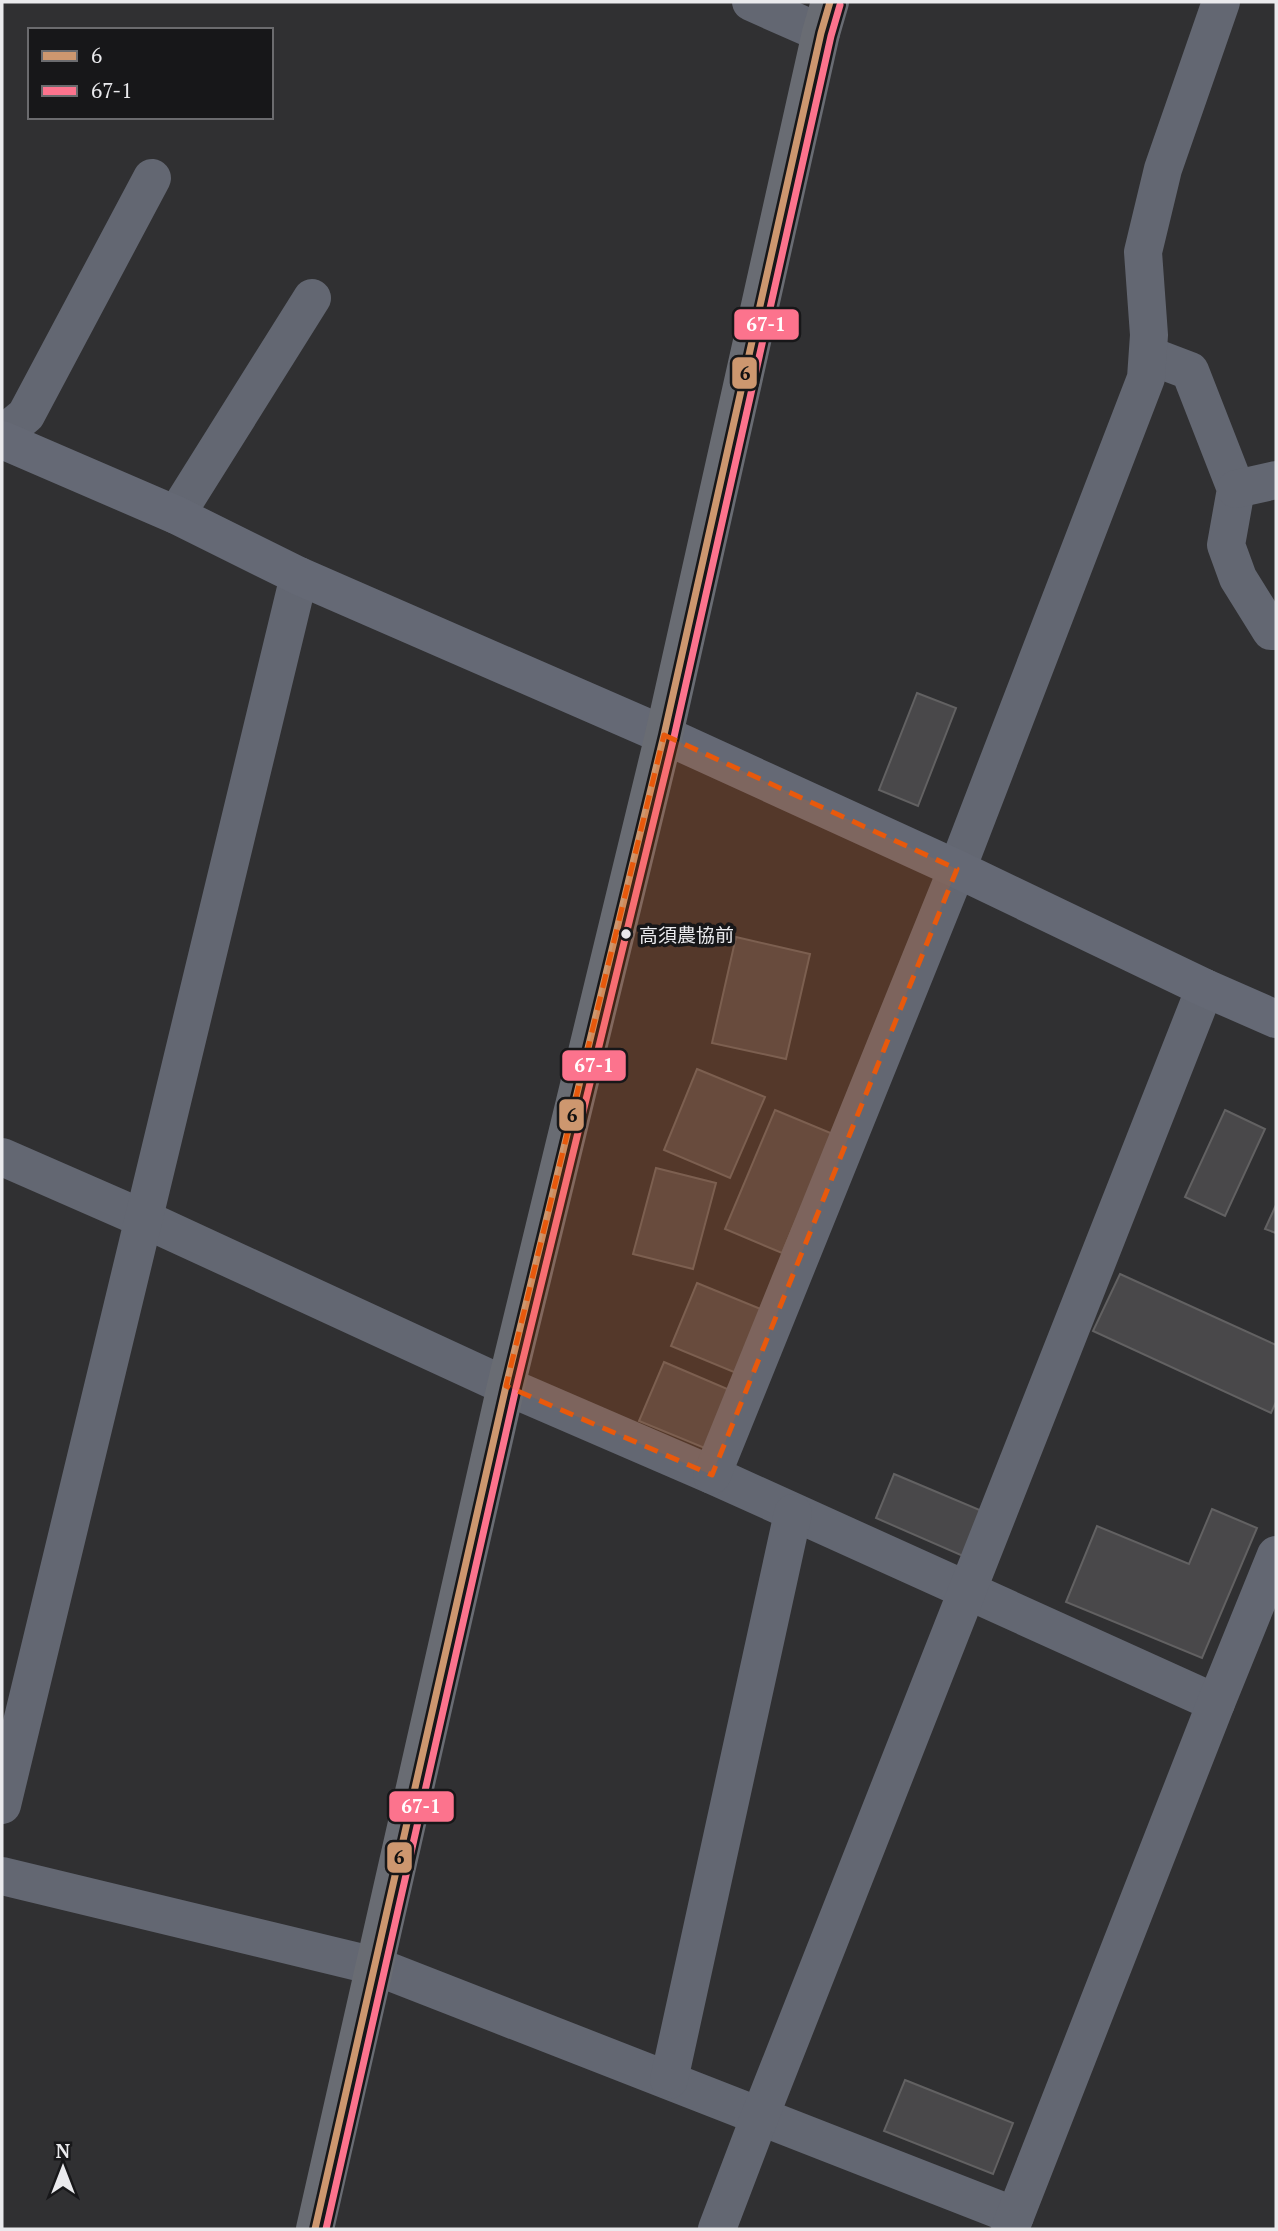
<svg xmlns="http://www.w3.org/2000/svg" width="1278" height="2231" font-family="'PT Serif','Noto Sans JP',serif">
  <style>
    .building { fill: #49484a; stroke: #626162; stroke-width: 2 }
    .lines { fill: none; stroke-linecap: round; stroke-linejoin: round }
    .street { stroke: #636772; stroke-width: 38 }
    .secondary { stroke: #656975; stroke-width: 38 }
    .highway { stroke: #696c73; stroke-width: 38 }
    .bus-1-casing { stroke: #171719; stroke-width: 12 }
    .bus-2-casing { stroke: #171719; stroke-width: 12 }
    .bus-1 { stroke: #cd976f; stroke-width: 7 }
    .bus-2 { stroke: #fc738d; stroke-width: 7 }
    .marked { fill: #e8590c; fill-opacity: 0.2; stroke: #e8590c; stroke-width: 5; stroke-dasharray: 14 9; stroke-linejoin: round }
    .bus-dot { fill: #eaeaed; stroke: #171719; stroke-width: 2.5 }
    .labels { text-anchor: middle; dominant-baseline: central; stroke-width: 7; stroke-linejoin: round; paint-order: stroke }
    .bus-label { font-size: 19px; fill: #eaeaed; stroke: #171719; text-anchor: start }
    .line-badge { stroke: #171719; stroke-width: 2.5 }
    .badge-label { font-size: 19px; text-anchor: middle; font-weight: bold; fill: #fff }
    .pale-badge-label { font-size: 19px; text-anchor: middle; font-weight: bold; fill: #111 }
  </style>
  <rect width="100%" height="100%" fill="#303032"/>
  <g class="building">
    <polygon points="917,693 956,708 918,806 879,790"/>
    <polygon points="736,937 810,954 786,1059 712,1043"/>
    <polygon points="697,1069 765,1097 730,1178 664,1150"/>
    <polygon points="775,1110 833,1134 782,1253 725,1229"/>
    <polygon points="1225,1110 1265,1129 1225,1216 1185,1197"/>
    <polygon points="656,1168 716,1183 693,1269 633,1254"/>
    <polygon points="1276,1205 1276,1233 1265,1229"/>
    <polygon points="1120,1274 1276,1345 1276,1402 1271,1413 1093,1331"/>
    <polygon points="697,1283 768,1312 741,1375 671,1346"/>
    <polygon points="664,1362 732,1391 707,1449 639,1421"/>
    <polygon points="894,1474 982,1511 963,1556 876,1518"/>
    <polygon points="1212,1509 1257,1528 1202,1658 1066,1602 1097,1526 1189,1564"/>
    <polygon points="905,2080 1013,2123 993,2174 884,2131"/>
  </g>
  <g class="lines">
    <g class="street">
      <polyline points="751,2 821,33"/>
      <polyline points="1148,355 1190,371 1236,489 1226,545 1238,578 1271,631 1276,631"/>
      <polyline points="2,435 26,415 152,178"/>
      <polyline points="1236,489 1276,480"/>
      <polyline points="176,515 312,298"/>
      <polyline points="2,1157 144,1219 506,1386 712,1475 1216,1703"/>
      <polyline points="712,1475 957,869 1146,378 1149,335 1143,252 1163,169 1221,2"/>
      <polyline points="2,1805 299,576"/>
      <polyline points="2,1876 375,1966 1015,2216"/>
      <polyline points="669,2080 793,1513"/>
      <polyline points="717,2229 760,2116 1205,988"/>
      <polyline points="1010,2229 1216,1703 1276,1555"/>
    </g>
    <polyline class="secondary" points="2,440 176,515 299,576 664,735 957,869 1205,988 1276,1019"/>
    <polyline class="highway" points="315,2229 506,1386 664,735 821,33 830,2"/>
    <g class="bus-1-casing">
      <polyline id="bus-1" points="315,2229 506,1386 664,735 821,33 830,2"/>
    </g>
    <g class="bus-2-casing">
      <polyline id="bus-2" points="326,2229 516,1388 674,737 831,36 840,5"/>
    </g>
    <use href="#bus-1" class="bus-1"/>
    <use href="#bus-2" class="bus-2"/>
  </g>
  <path class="marked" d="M664,735l293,134 -245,606 -206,-89z"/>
  <circle class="bus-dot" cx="626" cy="934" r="6"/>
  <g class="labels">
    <g class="bus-label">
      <text x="639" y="934">高須農協前</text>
    </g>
  </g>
  <g class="line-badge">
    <rect x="733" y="308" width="67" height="33" rx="7" fill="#fc738d"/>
    <rect x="731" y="356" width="27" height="34" rx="7" fill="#cd976f"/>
    <rect x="561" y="1049" width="66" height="33" rx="7" fill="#fc738d"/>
    <rect x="558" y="1098" width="27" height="34" rx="7" fill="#cd976f"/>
    <rect x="388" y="1790" width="67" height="33" rx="7" fill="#fc738d"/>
    <rect x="386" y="1841" width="27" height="33" rx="7" fill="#cd976f"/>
  </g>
  <g class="badge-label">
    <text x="766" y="331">67-1</text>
    <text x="594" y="1072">67-1</text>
    <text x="421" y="1813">67-1</text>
  </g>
  <g class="pale-badge-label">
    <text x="745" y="380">6</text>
    <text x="572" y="1122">6</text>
    <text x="399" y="1864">6</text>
  </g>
  <rect width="1278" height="2231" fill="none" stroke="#eaeaed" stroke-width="7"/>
  <rect x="28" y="28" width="245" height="91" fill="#171719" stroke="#6b6b6e" stroke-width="2"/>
  <rect x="42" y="51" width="35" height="10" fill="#cd976f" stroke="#6b6b6e" stroke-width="2"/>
  <text x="91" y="63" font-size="21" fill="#eaeaed">6</text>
  <rect x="42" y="86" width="35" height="10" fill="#fc738d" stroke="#6b6b6e" stroke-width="2"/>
  <text x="91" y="98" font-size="21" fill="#eaeaed">67-1</text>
  <g transform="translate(63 2168)" stroke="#171719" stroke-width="5" paint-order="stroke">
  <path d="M0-5L12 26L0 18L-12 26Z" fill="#eaeaed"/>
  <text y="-10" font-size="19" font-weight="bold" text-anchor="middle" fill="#eaeaed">N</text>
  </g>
</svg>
